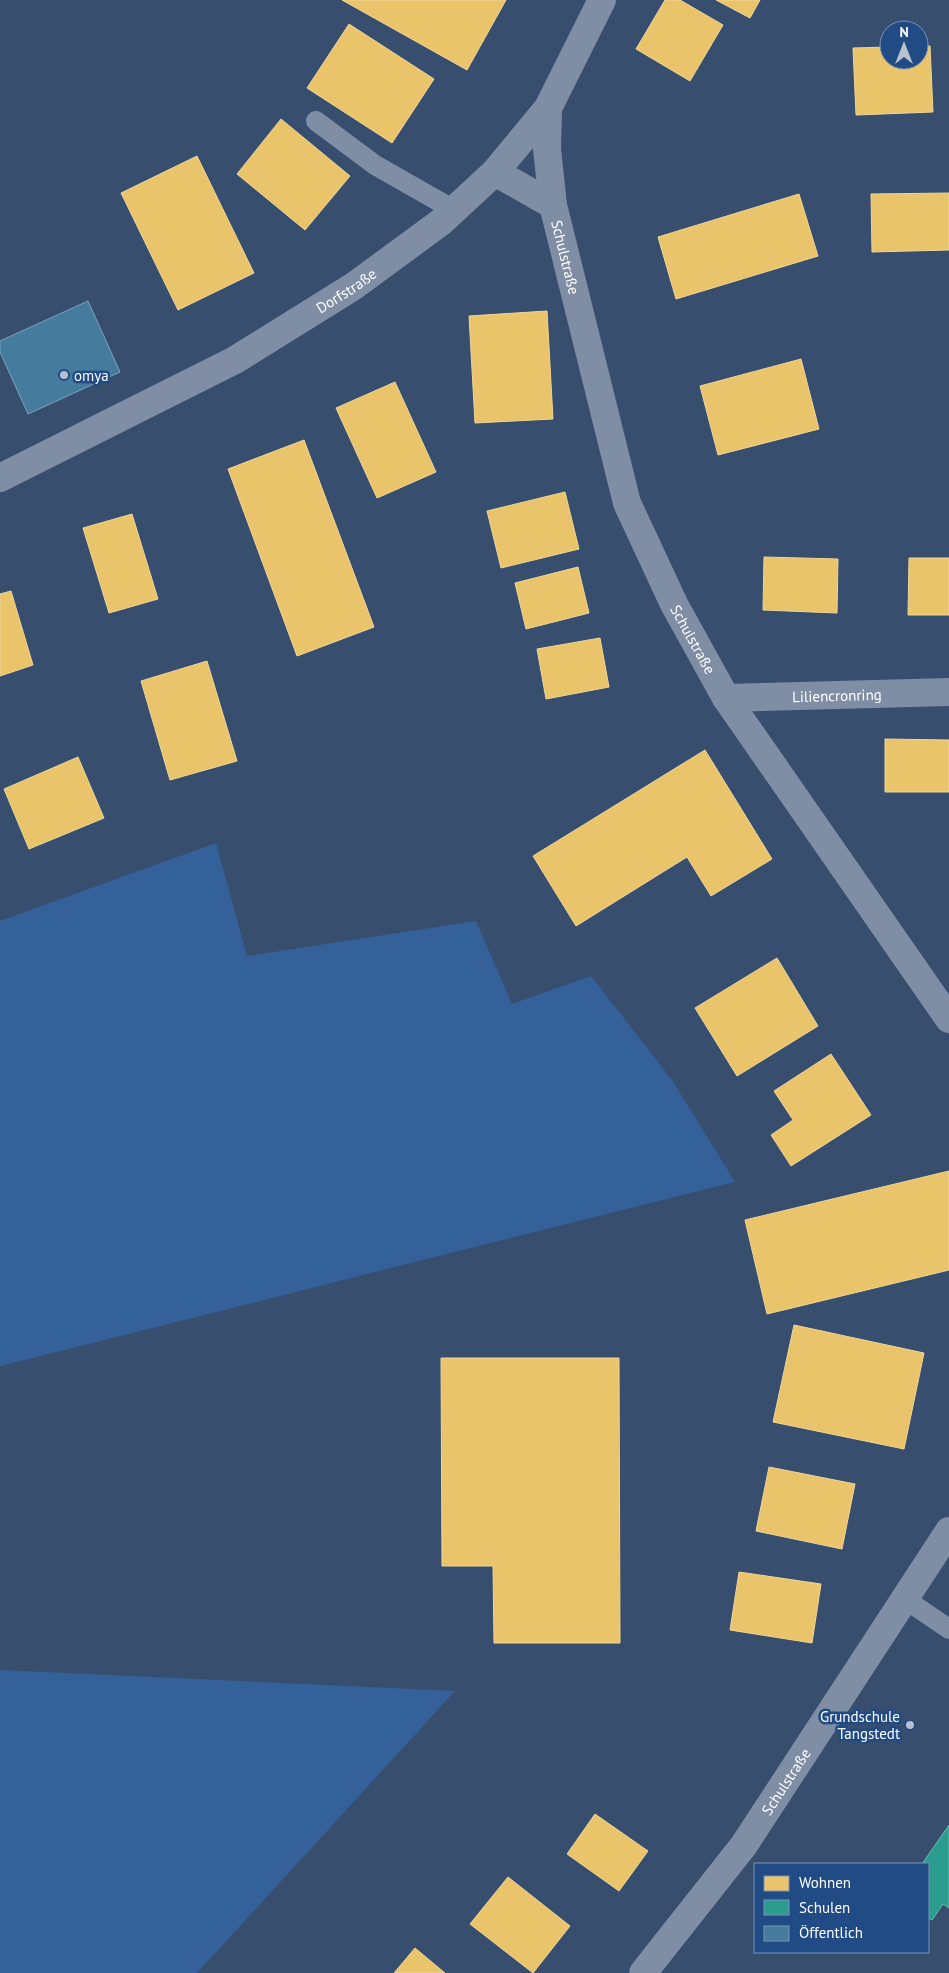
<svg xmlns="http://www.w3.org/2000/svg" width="949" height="1973" font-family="'PT Sans',sans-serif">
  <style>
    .green { fill: #35619b }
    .homes { fill: #e9c46a; stroke: #f0d697 }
    .schools { fill: #2a9d8f; stroke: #6abab1 }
    .public { fill: #457b9d; stroke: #7da3ba }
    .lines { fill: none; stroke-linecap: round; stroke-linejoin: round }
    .lane { stroke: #7f8ea4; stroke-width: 20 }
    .street { stroke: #7f8ea4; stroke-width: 28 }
    .poi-dot { fill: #b9c1cc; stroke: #214b85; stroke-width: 2 }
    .labels { text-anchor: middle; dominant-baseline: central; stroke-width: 5; stroke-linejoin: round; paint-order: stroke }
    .street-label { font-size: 15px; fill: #fff; stroke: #214b85 }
    .poi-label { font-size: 15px; fill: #fff; stroke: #214b85; text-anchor: start }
  </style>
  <rect width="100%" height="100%" fill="#384e6e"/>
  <g class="green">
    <polygon points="216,843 247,956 476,921 512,1004 591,976 672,1080 735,1182 0,1366 0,921"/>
    <polygon points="0,1670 455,1691 197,1973 0,1973"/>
  </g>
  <g class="homes">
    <polygon points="342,0 506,0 467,70"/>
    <polygon points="665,0 680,0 723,25 690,81 636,49"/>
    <polygon points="716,0 760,0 750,18"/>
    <polygon points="349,24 434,79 392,143 307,88"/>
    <polygon points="919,46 930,46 933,112 856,115 853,48 889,47 889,60 919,60"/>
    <polygon points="281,119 350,176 305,230 237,174"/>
    <polygon points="197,156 254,273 178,310 121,193"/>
    <polygon points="949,193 949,250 872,252 871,194"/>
    <polygon points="799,194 818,256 676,299 658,237"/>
    <polygon points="547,311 553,419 475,423 469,316"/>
    <polygon points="801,359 819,429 718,455 700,386"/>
    <polygon points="395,382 436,472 377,498 336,408"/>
    <polygon points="304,440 374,627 297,656 228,469"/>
    <polygon points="565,492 579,549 501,568 487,511"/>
    <polygon points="132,514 158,599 109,613 83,528"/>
    <polygon points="764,557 838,559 837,613 763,610"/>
    <polygon points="909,558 949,558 949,615 908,615"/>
    <polygon points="578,567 589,613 526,629 515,583"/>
    <polygon points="11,591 33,665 0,676 0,594"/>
    <polygon points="600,638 609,687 546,699 537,649"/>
    <polygon points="207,661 237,761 170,780 141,681"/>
    <polygon points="885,739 949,740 949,792 885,792"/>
    <polygon points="705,750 772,859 711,896 687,857 576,926 533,856"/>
    <polygon points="78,757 104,818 29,849 4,789"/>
    <polygon points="777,958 818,1026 737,1076 695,1008"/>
    <polygon points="831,1054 871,1115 791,1166 771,1135 793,1120 774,1091"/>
    <polygon points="949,1171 949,1270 767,1314 745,1220"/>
    <polygon points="794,1325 924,1353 904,1449 773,1422"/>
    <polygon points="441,1358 619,1358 620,1643 494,1643 493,1566 442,1566"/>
    <polygon points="769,1467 855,1484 842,1549 756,1531"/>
    <polygon points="739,1572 821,1584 812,1643 730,1630"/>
    <polygon points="595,1814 648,1851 619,1891 567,1854"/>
    <polygon points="508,1877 570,1926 533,1973 470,1924"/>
    <polygon points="415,1948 445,1973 394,1973"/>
  </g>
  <polygon class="schools" points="949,1825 949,1908 943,1904 932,1920 928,1918 928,1864 922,1864"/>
  <polygon class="public" points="88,301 120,372 28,414 0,352 0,341"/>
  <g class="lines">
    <g class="lane">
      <polyline points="316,121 375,165 454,210"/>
      <polyline points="905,1599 949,1629"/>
    </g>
    <g class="street">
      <path id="s1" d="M548,108l-1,41 6,56 74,298 47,101 52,94 223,321"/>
      <polyline points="495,172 553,205"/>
      <path id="s2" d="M0,478l235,-118 119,-74 87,-64 54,-50 53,-64 54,-108"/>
      <path id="s3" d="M726,698l223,-6"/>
      <path id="s4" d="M643,1973l101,-128 205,-314"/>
    </g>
  </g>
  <g class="poi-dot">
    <circle cx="64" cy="375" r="5"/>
    <circle cx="910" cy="1725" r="5"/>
  </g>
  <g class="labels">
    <g class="street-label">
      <text stroke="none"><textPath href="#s1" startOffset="151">Schulstraße</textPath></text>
      <text stroke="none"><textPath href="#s2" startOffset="394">Dorfstraße</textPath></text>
      <text stroke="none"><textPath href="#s1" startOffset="556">Schulstraße</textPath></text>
      <text stroke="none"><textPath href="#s3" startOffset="111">Liliencronring</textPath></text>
      <text stroke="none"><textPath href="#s4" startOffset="239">Schulstraße</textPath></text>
    </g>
    <g class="poi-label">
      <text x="74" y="375">omya</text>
      <text x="900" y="1716" text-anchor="end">Grundschule<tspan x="900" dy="17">Tangstedt</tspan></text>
    </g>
  </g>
  <rect x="754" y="1863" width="175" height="90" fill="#214b85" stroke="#7a93b6"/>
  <rect x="764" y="1876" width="25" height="15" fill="#e9c46a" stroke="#7a93b6"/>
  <text x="799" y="1888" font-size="15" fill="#ffffff">Wohnen</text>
  <rect x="764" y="1900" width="25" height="15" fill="#2a9d8f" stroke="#7a93b6"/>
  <text x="799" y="1913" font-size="15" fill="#ffffff">Schulen</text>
  <rect x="764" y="1926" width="25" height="15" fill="#457b9d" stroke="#7a93b6"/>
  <text x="799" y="1938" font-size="15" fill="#ffffff">Öffentlich</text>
  <g transform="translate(904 45)"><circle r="24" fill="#214b85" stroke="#7a93b6"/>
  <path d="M0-4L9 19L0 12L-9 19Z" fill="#b9c1cc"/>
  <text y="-8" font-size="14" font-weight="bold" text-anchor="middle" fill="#ffffff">N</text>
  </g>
</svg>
